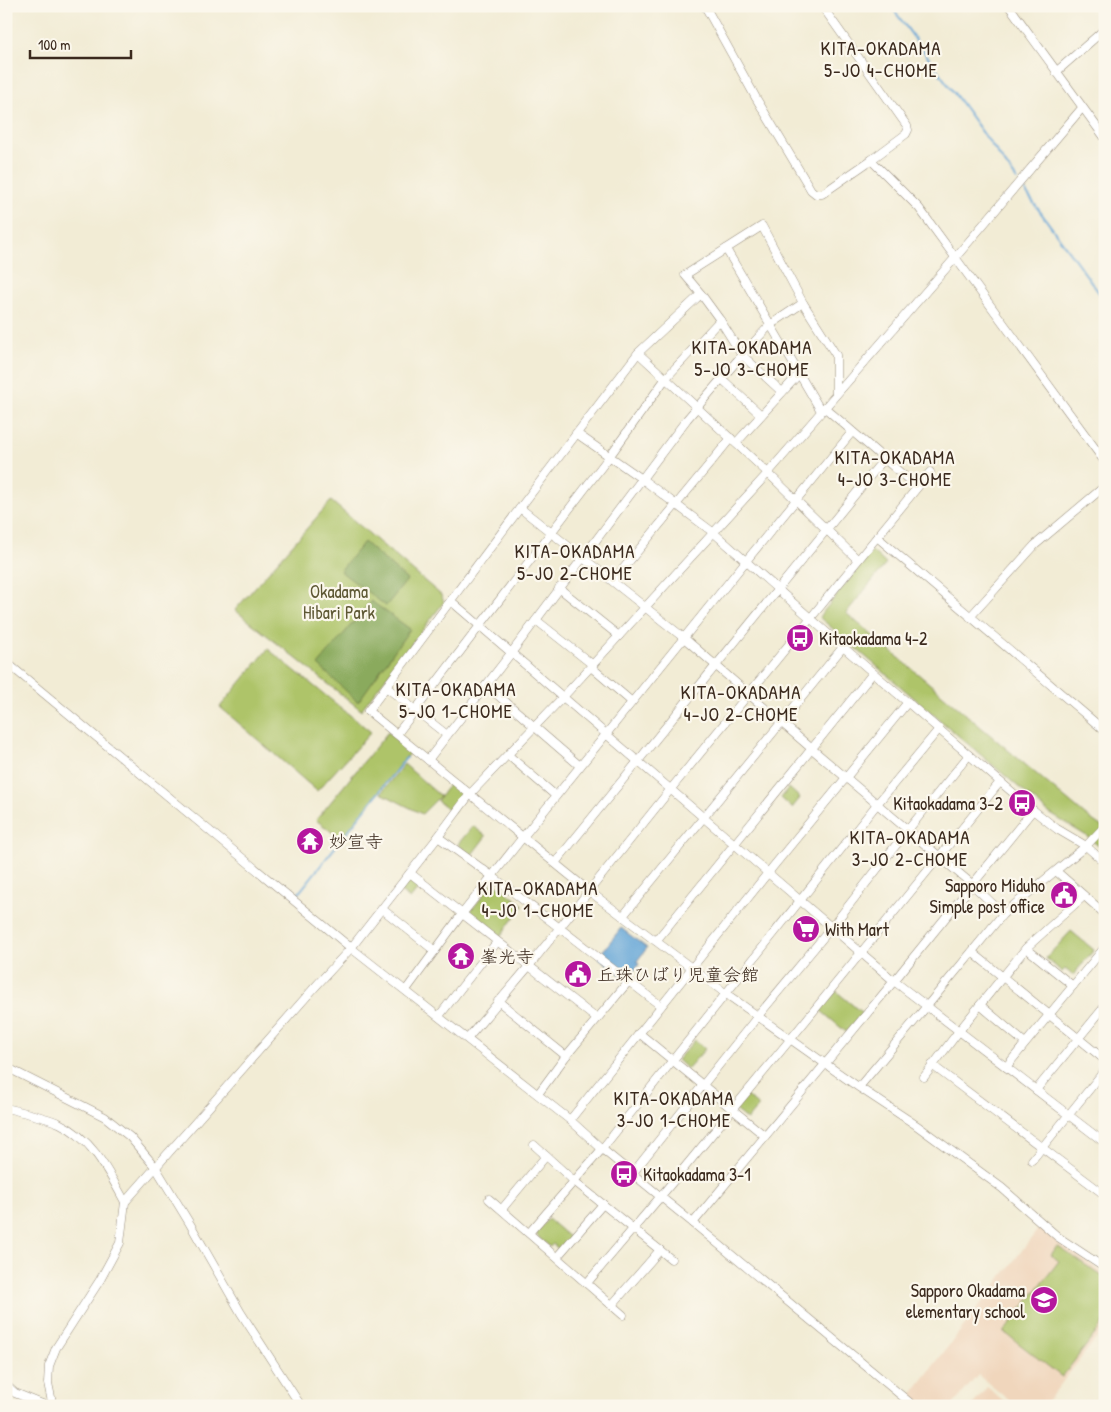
<svg xmlns="http://www.w3.org/2000/svg" width="1111" height="1412" font-family="'Patrick Hand','Klee One',sans-serif">
  <style>
    .built { fill: #f0d6bc }
    .green { fill: #aec469; stroke: #747744 }
    .forest { fill: #8aaa5d; stroke: #626a3e }
    .water { fill: #64a5d7; stroke: #50687a }
    .lines { fill: none; stroke-linecap: round; stroke-linejoin: round }
    .stream { stroke: #64a5d7; stroke-width: 2 }
    .minor-casing { stroke: #968b7a; stroke-width: 9 }
    .minor { stroke: #fff; stroke-width: 8 }
    .labels { text-anchor: middle; dominant-baseline: central; stroke-width: 4.5; stroke-linejoin: round; paint-order: stroke }
    .park-label { font-size: 18px; fill: #5e5834; stroke: #fbf7ec }
    .poi-label { font-size: 18px; fill: #3b2a1e; stroke: #fbf7ec; text-anchor: start }
    .neighbourhood-label { font-size: 19px; letter-spacing: 1px; fill: #3b2a1e; stroke: #fbf7ec }
  </style>
  <rect width="100%" height="100%" fill="#fbf7ec"/>
  <filter id="ink" filterUnits="userSpaceOnUse"><feTurbulence type="fractalNoise" baseFrequency=".02" numOctaves="2"/><feDisplacementMap in="SourceGraphic" scale="10" xChannelSelector="R" yChannelSelector="G"/><feConvolveMatrix kernelMatrix="1 2 1 2 8 2 1 2 1" color-interpolation-filters="sRGB"/></filter>
  <filter id="wash" filterUnits="userSpaceOnUse"><feTurbulence type="fractalNoise" baseFrequency=".0096" numOctaves="4" result="noise"/><feDisplacementMap in="SourceGraphic" scale="20" xChannelSelector="R" yChannelSelector="G"/><feGaussianBlur stdDeviation="1.12" result="paint"/><feColorMatrix in="noise" values="0 0 0 0 0 0 0 0 0 0 0 0 0 0 0 0 0 1.4 0 .05"/><feComposite in="paint" operator="in"/></filter>
  <g filter="url(#wash)">
    <rect width="100%" height="100%" fill="#f2ecd5"/>
    <g class="built">
      <polygon points="1039,1228 1105,1274 1105,1327 1044,1406 1016,1406 978,1375 952,1406 924,1406 911,1395"/>
      <polygon points="987,1387 1010,1406 972,1406"/>
    </g>
    <g class="green">
      <polygon points="331,501 441,595 444,602 361,710 235,610"/>
      <polygon points="872,551 886,564 846,613 1085,815 1105,829 1105,851 1085,835 1049,813 819,617"/>
      <polygon points="268,649 371,732 317,791 220,707"/>
      <polygon points="388,732 411,751 341,839 316,820"/>
      <polygon points="404,764 440,796 422,814 381,793"/>
      <polygon points="451,782 466,794 453,812 437,801"/>
      <polygon points="789,788 800,798 792,808 781,798"/>
      <polygon points="473,826 486,836 470,857 458,844"/>
      <polygon points="410,875 421,885 410,899 398,890"/>
      <polygon points="492,884 496,884 523,905 499,938 470,916 469,913"/>
      <polygon points="1071,931 1094,950 1073,975 1065,969 1062,972 1046,958"/>
      <polygon points="836,991 862,1013 846,1032 820,1010"/>
      <polygon points="695,1040 705,1049 687,1069 677,1060"/>
      <polygon points="746,1096 759,1106 747,1120 735,1110"/>
      <polygon points="548,1219 570,1238 560,1250 553,1244 550,1247 538,1237 536,1233"/>
      <polygon points="1057,1246 1105,1278 1105,1321 1062,1377 1004,1332 1059,1261 1051,1255"/>
    </g>
    <g class="forest">
      <polygon points="364,542 407,580 386,606 340,571"/>
      <polygon points="371,601 410,629 358,702 318,665"/>
    </g>
    <polygon class="water" points="621,928 647,948 637,961 639,964 627,980 598,957"/>
    <g class="lines">
      <g class="stream">
        <polyline points="891,6 1017,180"/>
        <polyline points="1020,184 1105,301"/>
        <polyline points="298,894 406,758"/>
      </g>
    </g>
  </g>
  <g filter="url(#ink)">
    <g class="lines">
      <g class="minor-casing">
        <g id="minor">
          <polyline points="705,6 756,98 811,190 816,194 822,194 871,160 906,134 908,130 907,126 822,6"/>
          <polyline points="1009,6 1105,138"/>
          <polyline points="1056,72 1105,29"/>
          <polyline points="871,160 919,208 1105,462"/>
          <polyline points="726,249 821,411"/>
          <polyline points="701,294 638,353 520,508 368,711 589,891 725,993 854,1084 916,1125 1002,1188 1058,1237 1105,1268"/>
          <polyline points="638,353 768,473 858,560"/>
          <polyline points="722,379 761,415"/>
          <polyline points="782,392 742,355 720,320 701,294 685,275 762,226 803,303 836,355 836,394"/>
          <polyline points="824,407 917,487"/>
          <polyline points="576,433 642,479 714,533 843,647 1033,810 1057,829 1086,846 1105,863"/>
          <polyline points="736,443 799,374"/>
          <polyline points="520,508 684,638 812,749 973,885 1003,914"/>
          <polyline points="877,537 1105,731"/>
          <polyline points="613,581 731,438"/>
          <polyline points="559,588 619,636"/>
          <polyline points="451,601 894,981 1105,1143"/>
          <polyline points="970,617 1035,545 1105,486"/>
          <polyline points="536,620 593,665"/>
          <polyline points="6,662 351,948 570,1120 602,1149 693,1223 914,1406"/>
          <polyline points="591,667 632,702"/>
          <polyline points="486,685 580,766"/>
          <polyline points="386,687 447,735"/>
          <polyline points="397,734 609,457 666,378 720,320"/>
          <polyline points="508,755 556,796"/>
          <polyline points="428,760 512,652 687,419 742,355 770,325 803,303"/>
          <polyline points="438,837 492,876 661,1006"/>
          <polyline points="555,863 884,459"/>
          <polyline points="1056,871 1105,914"/>
          <polyline points="410,873 597,1019"/>
          <polyline points="382,909 435,951"/>
          <polyline points="623,916 843,647"/>
          <polyline points="656,941 873,673"/>
          <polyline points="1026,948 1073,986"/>
          <polyline points="972,952 1105,1060"/>
          <polyline points="406,990 462,914 523,837 746,561 852,432"/>
          <polyline points="498,1001 566,1056"/>
          <polyline points="980,1005 1025,1043"/>
          <polyline points="439,1016 497,942"/>
          <polyline points="639,1033 765,1136"/>
          <polyline points="468,1038 529,966 670,790 930,472"/>
          <polyline points="932,1065 1105,1195"/>
          <polyline points="6,1067 105,1117 130,1137 156,1168 190,1224 241,1313 301,1406"/>
          <polyline points="1006,1067 1105,947"/>
          <polyline points="924,1077 959,1031 1026,948 1084,896"/>
          <polyline points="859,1087 927,1006 1003,914 1086,846 1105,826"/>
          <polyline points="1036,1090 1105,1006"/>
          <polyline points="538,1094 566,1056 628,982"/>
          <path d="M6,1108c16,4 39,9 53,15 34,16 49,48 66,79l190,-215 36,-39 87,-111 32,-43 93,-97 205,-224 187,-215 127,-150"/>
          <polyline points="570,1120 767,874 908,702"/>
          <polyline points="534,1145 574,1181 671,1259"/>
          <polyline points="1032,1160 1105,1070"/>
          <polyline points="632,1174 758,1016 831,928 907,831 969,755"/>
          <polyline points="489,1199 623,1315"/>
          <polyline points="502,1209 546,1156"/>
          <polyline points="693,1223 894,981 1033,810"/>
          <polyline points="529,1233 602,1149 877,804 939,729"/>
          <polyline points="557,1257 603,1204"/>
          <polyline points="587,1283 661,1196 794,1035 1000,782"/>
          <polyline points="612,1305 660,1250"/>
          <polyline points="6,1385 15,1393 47,1406"/>
          <polyline points="54,1406 52,1402 48,1383 49,1366 56,1348 100,1280 120,1243 125,1202"/>
        </g>
      </g>
      <use href="#minor" class="minor"/>
    </g>
  </g>
  <defs>
    <g id="bus-disc" transform="scale(1.4375)"><circle r="9.5" fill="#b5179e" stroke="#fbf7ec"/><path d="M-5-6H5V4H4V6H2V4H-2V6H-4V4H-5ZM-3.5-4V0h7V-4ZM-3.5 1.2v1.5H-2V1.2ZM2 1.2v1.5H3.5V1.2Z" fill="#fff"/></g>
    <g id="temple-disc" transform="scale(1.4375)"><circle r="9.5" fill="#b5179e" stroke="#fbf7ec"/><path d="M0-6L5-2H3V0L6.5 2.5H4V6H1.5V3h-3V6H-4V2.5H-6.5L-3 0V-2H-5Z" fill="#fff"/></g>
    <g id="civic-disc" transform="scale(1.4375)"><circle r="9.5" fill="#b5179e" stroke="#fbf7ec"/><path d="M-.6-6.5H3V-4.5H.6V-3L4-1V1h2V6H-6V1h2V-1L-.6-3ZM-1.2 2.5V6h2.4V2.5Z" fill="#fff"/></g>
    <g id="supermarket-disc" transform="scale(1.4375)"><circle r="9.5" fill="#b5179e" stroke="#fbf7ec"/><path d="M-6-5.5h2.5l.6 2H6L4.5 2H-2.5L-4.4-4H-6ZM-1.5 3.2a1.3 1.3 0 1 0 .1 0ZM3 3.2a1.3 1.3 0 1 0 .1 0Z" fill="#fff"/></g>
    <g id="school-disc" transform="scale(1.4375)"><circle r="9.5" fill="#b5179e" stroke="#fbf7ec"/><path d="M0-5L7-2L0 1L-7-2ZM-4 1L0 2.5L4 1V4Q0 6-4 4Z" fill="#fff"/></g>
  </defs>
  <g fill-rule="evenodd">
    <use href="#bus-disc" x="800" y="638"/>
    <use href="#bus-disc" x="1022" y="803"/>
    <use href="#temple-disc" x="310" y="841"/>
    <use href="#civic-disc" x="1064" y="895"/>
    <use href="#supermarket-disc" x="806" y="929"/>
    <use href="#temple-disc" x="461" y="956"/>
    <use href="#civic-disc" x="578" y="974"/>
    <use href="#bus-disc" x="624" y="1174"/>
    <use href="#school-disc" x="1044" y="1300"/>
  </g>
  <g class="labels">
    <g class="park-label">
      <text x="339" y="591">Okadama<tspan x="339" dy="21">Hibari Park</tspan></text>
    </g>
    <g class="poi-label">
      <text x="819" y="638">Kitaokadama 4-2</text>
      <text x="1003" y="803" text-anchor="end">Kitaokadama 3-2</text>
      <text x="329" y="841">妙宣寺</text>
      <text x="1045" y="885" text-anchor="end">Sapporo Miduho<tspan x="1045" dy="21">Simple post office</tspan></text>
      <text x="825" y="929">With Mart</text>
      <text x="480" y="956">峯光寺</text>
      <text x="597" y="974">丘珠ひばり児童会館</text>
      <text x="643" y="1174">Kitaokadama 3-1</text>
      <text x="1025" y="1290" text-anchor="end">Sapporo Okadama<tspan x="1025" dy="21">elementary school</tspan></text>
    </g>
    <g class="neighbourhood-label">
      <text x="881" y="48">KITA-OKADAMA<tspan x="881" dy="22">5-JO 4-CHOME</tspan></text>
      <text x="752" y="347">KITA-OKADAMA<tspan x="752" dy="22">5-JO 3-CHOME</tspan></text>
      <text x="895" y="457">KITA-OKADAMA<tspan x="895" dy="22">4-JO 3-CHOME</tspan></text>
      <text x="575" y="551">KITA-OKADAMA<tspan x="575" dy="22">5-JO 2-CHOME</tspan></text>
      <text x="456" y="689">KITA-OKADAMA<tspan x="456" dy="22">5-JO 1-CHOME</tspan></text>
      <text x="741" y="692">KITA-OKADAMA<tspan x="741" dy="22">4-JO 2-CHOME</tspan></text>
      <text x="910" y="837">KITA-OKADAMA<tspan x="910" dy="22">3-JO 2-CHOME</tspan></text>
      <text x="538" y="888">KITA-OKADAMA<tspan x="538" dy="22">4-JO 1-CHOME</tspan></text>
      <text x="674" y="1098">KITA-OKADAMA<tspan x="674" dy="22">3-JO 1-CHOME</tspan></text>
    </g>
  </g>
  <rect width="1111" height="1412" fill="none" stroke="#fbf7ec" stroke-width="25"/>
  <path d="M30 50v8h101v-8" fill="none" stroke="#3b2a1e" stroke-width="2.5"/>
  <text x="38" y="50" font-size="15" fill="#3b2a1e" stroke="#fbf7ec" stroke-width="4" paint-order="stroke">100 m</text>
</svg>
